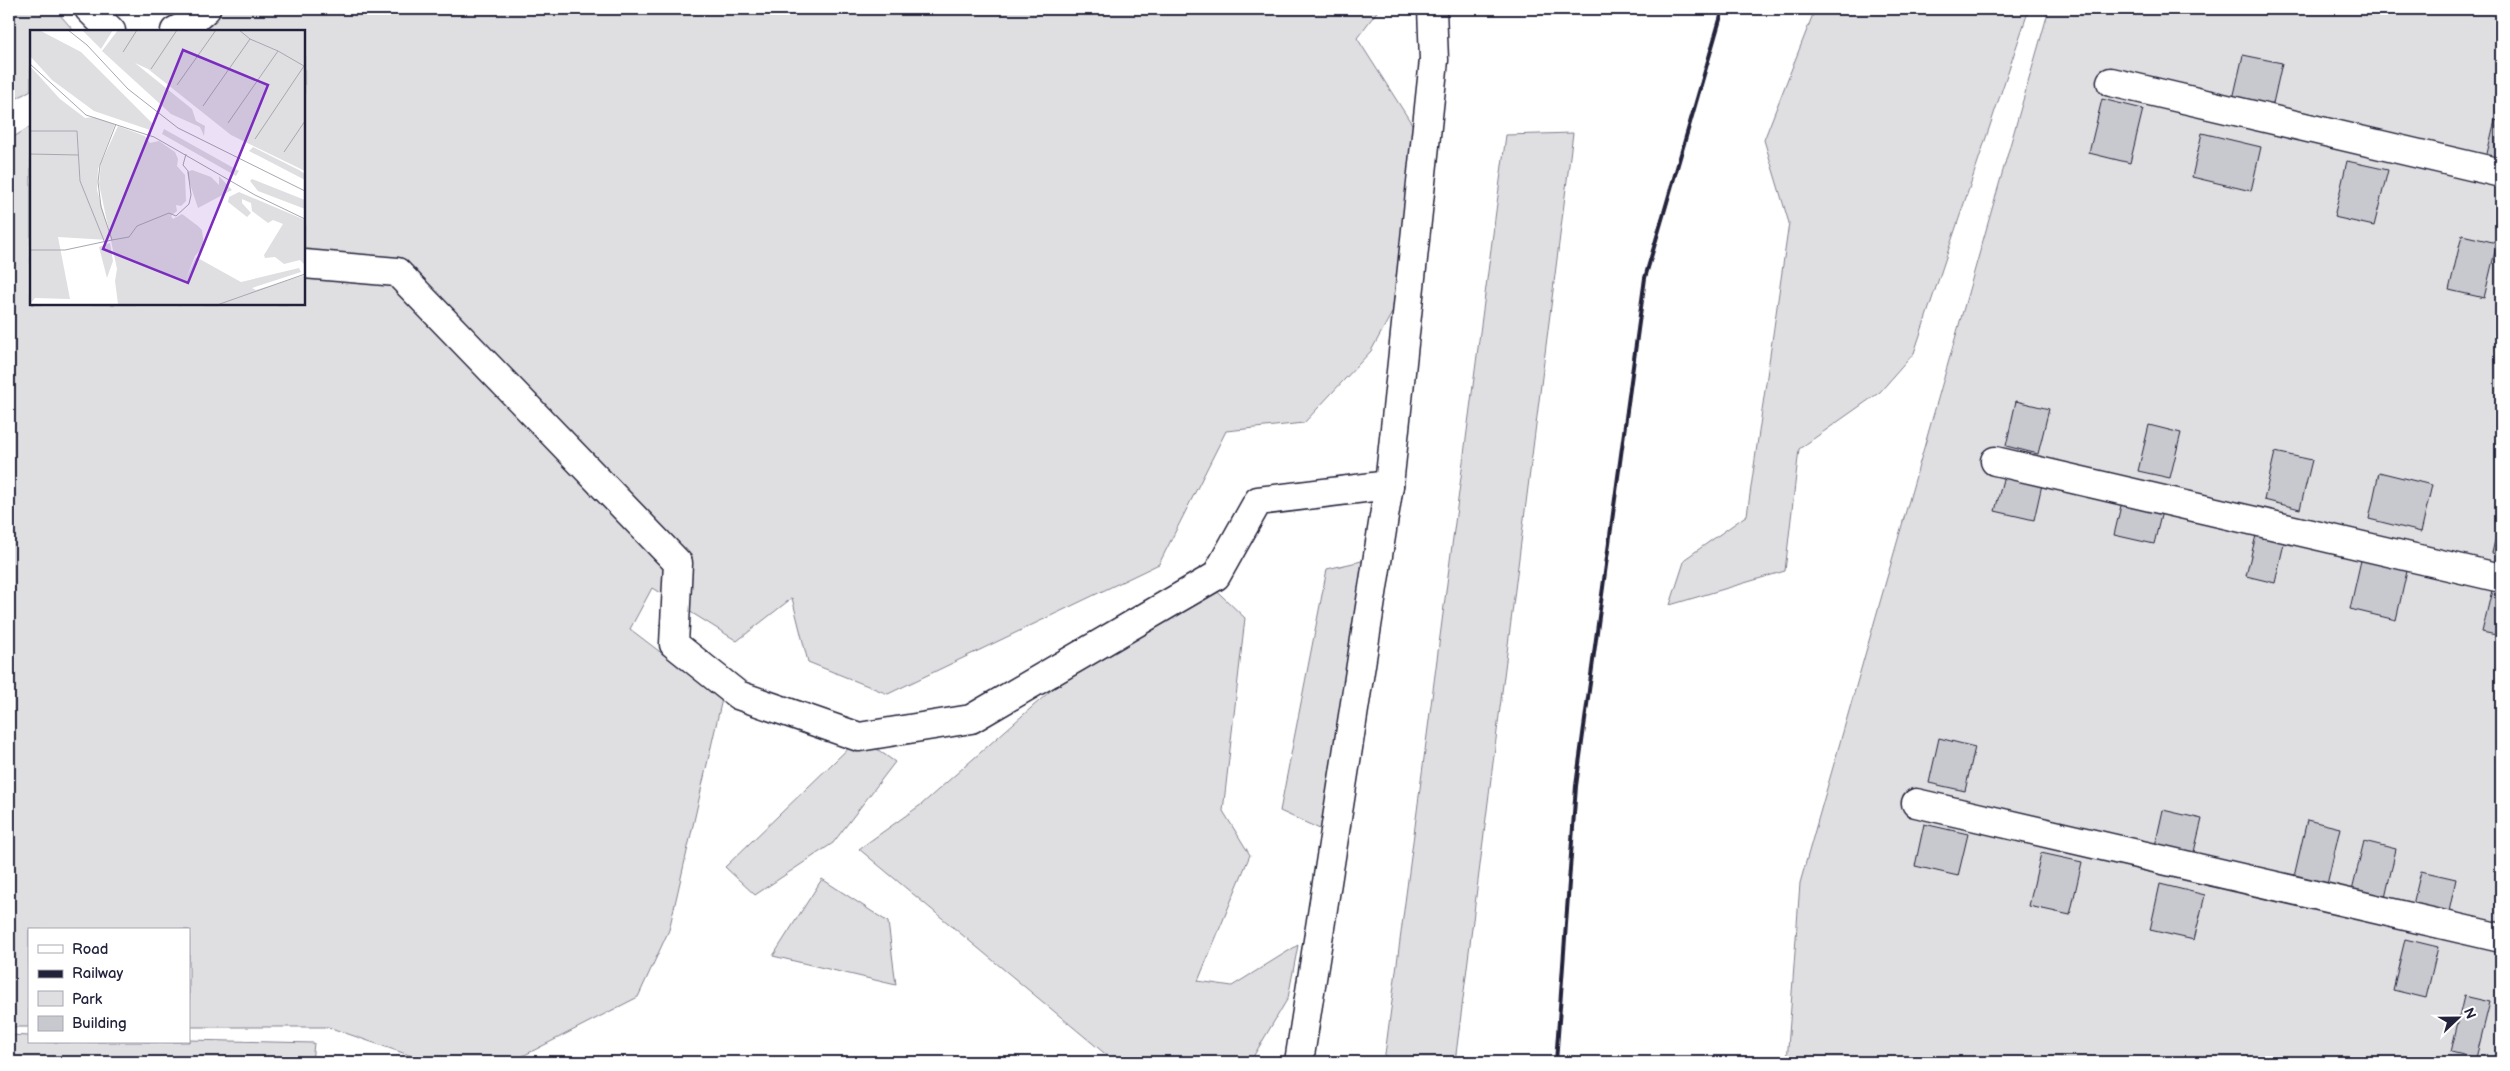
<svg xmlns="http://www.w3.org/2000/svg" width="2510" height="1071" font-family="'Balsamiq Sans',sans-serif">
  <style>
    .green { fill: #dfdfe2; stroke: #80808e }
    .building { fill: #c8c8cf; stroke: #22223b }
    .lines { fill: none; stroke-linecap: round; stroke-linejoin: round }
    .minor-casing { stroke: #22223b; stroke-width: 31 }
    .major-casing { stroke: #22223b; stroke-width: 31 }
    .minor { stroke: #fff; stroke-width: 28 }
    .major { stroke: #fff; stroke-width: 28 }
    .rail { stroke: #22223b; stroke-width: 4 }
    .inset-road { fill: none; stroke: #a7a7b1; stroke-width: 1 }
    .view { fill: #7b2cbf; fill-opacity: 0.15; stroke: #7b2cbf; stroke-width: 2.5 }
    .inset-edge { fill: none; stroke: #22223b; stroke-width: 2.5 }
  </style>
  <rect width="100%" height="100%" fill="#fff"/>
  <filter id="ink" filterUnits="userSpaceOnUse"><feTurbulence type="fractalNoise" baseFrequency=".02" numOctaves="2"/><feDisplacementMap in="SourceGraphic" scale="10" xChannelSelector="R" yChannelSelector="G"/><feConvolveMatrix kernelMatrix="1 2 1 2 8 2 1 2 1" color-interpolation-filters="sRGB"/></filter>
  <g filter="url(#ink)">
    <g class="green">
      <polygon points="9,9 55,9 74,31 31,31 31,90 9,103"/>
      <polygon points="119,9 182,9 119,15"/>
      <polygon points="220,9 1379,9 1357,38 1417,132 1410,280 1371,351 1304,423 1226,431 1159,564 888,694 808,662 792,598 737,641 652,588 630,629 722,699 669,930 638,997 511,1062 429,1062 328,1027 189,1027 189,930 29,930 29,1027 9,1027 9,140 31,126 31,304 304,304 304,31 183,31"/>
      <polygon points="1815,9 2029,9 1914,353 1880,392 1799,449 1785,571 1670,605 1685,559 1747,515 1789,223 1764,140"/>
      <polygon points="2049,9 2501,9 2501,1062 1787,1062 1800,883"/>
      <polygon points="1573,133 1455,1062 1384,1062 1506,135"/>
      <polygon points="1366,560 1322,830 1280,811 1327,569"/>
      <polygon points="1201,576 1245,618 1223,811 1250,855 1198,981 1232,986 1298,945 1288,998 1250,1062 1115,1062 859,849 922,804 1140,612"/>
      <polygon points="860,737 895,762 833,843 755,895 725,867"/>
      <polygon points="822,879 888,922 896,985 773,956"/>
      <polygon points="9,1035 29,1036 29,1042 189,1042 189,1040 314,1043 312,1062 9,1062"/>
    </g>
    <g class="building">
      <polygon points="2243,55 2282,63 2272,108 2233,99"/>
      <polygon points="2102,99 2143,109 2130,163 2089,153"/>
      <polygon points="2495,120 2501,122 2501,166 2485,162"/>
      <polygon points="2202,133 2261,147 2251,191 2192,177"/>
      <polygon points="2347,161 2388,170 2374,226 2334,217"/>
      <polygon points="2462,235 2497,243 2484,298 2449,290"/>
      <polygon points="2016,401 2049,409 2038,454 2006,446"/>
      <polygon points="2149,425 2181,433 2170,478 2138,471"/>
      <polygon points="2275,452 2312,460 2300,509 2264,500"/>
      <polygon points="2005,471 2043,480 2034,520 1995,511"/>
      <polygon points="2379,472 2432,485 2421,532 2369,519"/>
      <polygon points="2124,493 2164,503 2154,544 2114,535"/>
      <polygon points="2501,515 2501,555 2492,553"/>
      <polygon points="2259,523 2287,530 2275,583 2246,576"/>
      <polygon points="2364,547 2410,558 2396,620 2350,609"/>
      <polygon points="2493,586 2501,588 2501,636 2482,632"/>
      <polygon points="1939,738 1975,747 1965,791 1929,783"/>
      <polygon points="2163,810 2202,819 2191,864 2153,855"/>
      <polygon points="2307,820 2340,828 2326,889 2293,881"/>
      <polygon points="1924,824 1968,834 1958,876 1915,866"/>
      <polygon points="2364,841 2396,849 2385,898 2352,891"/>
      <polygon points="2041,853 2082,862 2070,915 2029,906"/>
      <polygon points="2421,871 2456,879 2447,921 2411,913"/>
      <polygon points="2160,884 2205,895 2194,940 2150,930"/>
      <polygon points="2405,939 2438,947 2426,998 2393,990"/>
      <polygon points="2464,996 2490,1002 2476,1058 2451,1052"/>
    </g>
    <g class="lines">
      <g class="minor-casing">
        <g id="minor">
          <polyline points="89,9 111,31"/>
          <polyline points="175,31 190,23 206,9"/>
          <polyline points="2111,82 2501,173"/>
          <polyline points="304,264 397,272 678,563 674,644 738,695 859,737 971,719 1216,576 1258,501 1389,485"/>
          <polyline points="1995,461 2501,578"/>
          <polyline points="1916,803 2501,938"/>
        </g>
      </g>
      <g class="major-casing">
        <polyline id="major" points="1299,1062 1389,485 1434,60 1432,9"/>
      </g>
      <use href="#minor" class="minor"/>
      <use href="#major" class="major"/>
      <polyline class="rail" points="1556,1062 1576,786 1645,278 1723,9"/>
    </g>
  </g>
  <g transform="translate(30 30)">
    <rect width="275" height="275" fill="#fff"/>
    <path d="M0,0h9l42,22 72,72 -3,6 -56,-19 -42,-31 -22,-24zM52,0h31l-12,19zM88,0h187v141l-74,-36 -83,-66 -13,-6 57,46 4,12 9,5 -1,10 -4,-9 -29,-13 -69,-63zM0,36l30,33 25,19 9,-1 21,7 -17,45 -1,21 13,44 -2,6 -50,-3 12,62 -35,-1 -5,6zM88,96l27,10 5,7 9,-2 16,11 3,7 -1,7 8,9 1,26 -5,5 -5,-1 1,6 -6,5 2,3 9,-5 16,12 4,4 2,16 -9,10 -9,23 10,-22 45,25 58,-14 2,4 -49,16 4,2 49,-15v30l-187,-1 -3,-23 2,-12 -18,-85 2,-21zM134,99l75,42 -3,5 -74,-42zM223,117l46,23 6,4v6l-56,-29zM162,140l19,7 8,8v-9l13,14 -34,18 -10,-30 -1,-6zM222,149l53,21v9l-47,-18 -8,-10zM209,162l66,28v45l-5,-5 -16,4 -9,-7 -10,1 -1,-3 19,-31 -10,-4 -5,3 -16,-12 -1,-8 -9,-4v4l9,10 -4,4 -19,-15 1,-5zM80,213l3,18 -6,17 -8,-31z" fill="#dfdfe2"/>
    <path class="inset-road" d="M38,0l19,15 41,44 50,39 127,63M93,22l14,-22M0,34l56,51 68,22 101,58 50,24M121,39l26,-39M147,55l39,-55M173,76l47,-67 -11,-9M198,93l50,-72 -28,-12M0,101h47l3,50 25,62M225,109l49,-73 -26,-15M254,122l21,-31M0,124l48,1M82,210l17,-3 8,-11 32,-13 7,3 13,-12 2,-9 -3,-24 -5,-6 3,-11M0,220h35l47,-10 -11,-33 -3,-25 2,-17 16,-41M187,275l88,-31"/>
    <path class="view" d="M153,20l85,35 -80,198 -85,-34z"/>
    <rect width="275" height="275" class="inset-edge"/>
  </g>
  <rect width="2510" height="1071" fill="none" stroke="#fff" stroke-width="30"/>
  <rect x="15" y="15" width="2480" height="1041" fill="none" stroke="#22223b" stroke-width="2" filter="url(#ink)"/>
  <rect x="28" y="928" width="162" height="115" fill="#ffffff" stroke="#a7a7b1"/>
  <rect x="38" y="945" width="25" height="8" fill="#ffffff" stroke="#a7a7b1"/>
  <text x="72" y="954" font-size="15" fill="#22223b">Road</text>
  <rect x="38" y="970" width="25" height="8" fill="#22223b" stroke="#a7a7b1"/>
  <text x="72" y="978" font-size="15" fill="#22223b">Railway</text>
  <rect x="38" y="991" width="25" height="15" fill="#dfdfe2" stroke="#a7a7b1"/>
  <text x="72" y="1004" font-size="15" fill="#22223b">Park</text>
  <rect x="38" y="1016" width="25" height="15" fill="#c8c8cf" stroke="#a7a7b1"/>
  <text x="72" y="1028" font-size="15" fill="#22223b">Building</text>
  <g transform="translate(2458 1018) rotate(68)" stroke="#ffffff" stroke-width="4" paint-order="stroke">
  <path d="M0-4L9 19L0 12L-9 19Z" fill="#22223b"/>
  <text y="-8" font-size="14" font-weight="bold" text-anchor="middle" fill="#22223b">N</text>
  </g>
</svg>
